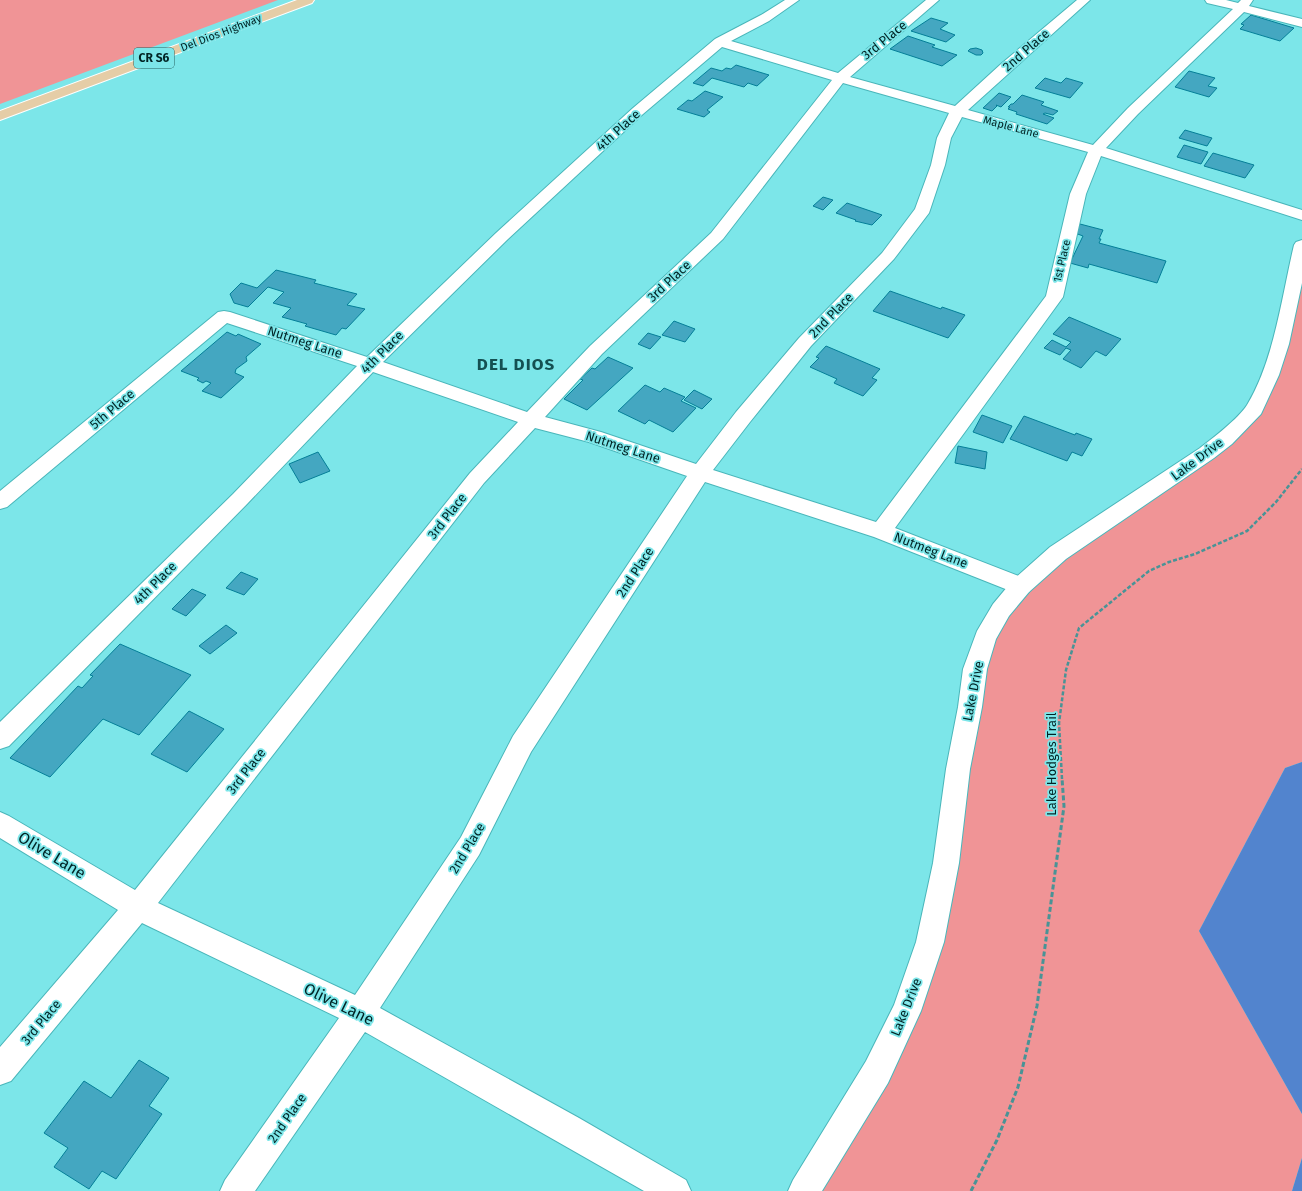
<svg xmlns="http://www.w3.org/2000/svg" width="1302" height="1191" font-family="'Fira Sans',sans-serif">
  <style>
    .green { fill: #f09496 }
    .water { fill: #5284ce }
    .building { fill: #44a7c1; stroke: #047f98 }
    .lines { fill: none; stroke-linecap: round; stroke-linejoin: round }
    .minor-casing { stroke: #49b6ba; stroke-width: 2 }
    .tertiary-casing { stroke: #49b6ba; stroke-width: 2 }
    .primary-casing { stroke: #fff; stroke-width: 2 }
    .path-far1 { stroke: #489396; stroke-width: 2.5; stroke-dasharray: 4 2; stroke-linecap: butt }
    .path { stroke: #489396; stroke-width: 3; stroke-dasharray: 5 2.5; stroke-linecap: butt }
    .minor { fill: #fff; fill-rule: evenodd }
    .tertiary { fill: #fff; fill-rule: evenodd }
    .primary { fill: #e5cda7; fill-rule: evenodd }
    .labels { text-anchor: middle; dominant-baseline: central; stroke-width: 3.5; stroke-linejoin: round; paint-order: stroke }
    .far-street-label { font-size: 11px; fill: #002324; stroke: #7ce6e9 }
    .shield { fill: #7ce6e9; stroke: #255e5f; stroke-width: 1 }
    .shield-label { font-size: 12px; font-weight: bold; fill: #002324 }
    .street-label { font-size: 13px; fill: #002324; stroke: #7ce6e9 }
    .near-street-label { font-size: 16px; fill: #002324; stroke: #7ce6e9 }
    .district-label { font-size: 17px; font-weight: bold; letter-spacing: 1px; fill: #145052; stroke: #7ce6e9 }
  </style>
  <rect width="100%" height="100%" fill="#7ce6e9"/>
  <g class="green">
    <polygon points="0,0 278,0 0,104"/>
    <polygon points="1302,245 1302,762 1285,768 1199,931 1302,1114 1302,1158 1292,1191 804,1191 907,1011 958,769 1001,610 1254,409"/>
  </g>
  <g class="water">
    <polygon points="1302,762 1302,1114 1199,931 1285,768"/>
    <polygon points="1302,1158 1302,1191 1292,1191"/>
  </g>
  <g class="building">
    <polygon points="1251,15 1294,28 1280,41 1240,29 1244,25 1241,24"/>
    <polygon points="931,18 948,23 940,29 955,35 946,42 911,31"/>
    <polygon points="908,36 935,45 932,47 957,55 942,66 890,49"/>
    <polygon points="976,48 982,50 983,53 981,55 976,55 968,51 970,49"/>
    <polygon points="736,65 769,75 757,86 748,83 744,87 712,78 703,86 693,83 711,68 722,71 726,68 731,69"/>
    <polygon points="1189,71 1215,78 1208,86 1217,88 1209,97 1175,87"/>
    <polygon points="1045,78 1061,83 1066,78 1083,83 1070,98 1035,88"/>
    <polygon points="705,91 723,97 707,110 710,112 704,117 677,109 688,100 692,101"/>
    <polygon points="999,93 1011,97 1001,107 996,105 997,106 992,111 983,108"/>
    <polygon points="1022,95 1044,102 1041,105 1058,111 1053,115 1045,113 1043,114 1054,118 1047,124 1016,114 1017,112 1008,109 1010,107 1008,107 1011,104 1013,104"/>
    <polygon points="1185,130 1212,138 1207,146 1179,138"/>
    <polygon points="1184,145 1208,152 1201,164 1177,157"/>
    <polygon points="1213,153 1254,165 1245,178 1204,166"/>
    <polygon points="823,197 833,200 823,210 813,206"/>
    <polygon points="847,203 882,215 872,225 855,221 856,220 836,213"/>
    <polygon points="1080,224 1103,230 1099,239 1101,239 1099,243 1166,261 1157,283 1089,264 1088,268 1070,263 1083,236 1075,233"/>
    <polygon points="276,270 316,280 314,283 357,294 347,305 365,309 346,329 342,328 336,335 305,326 307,324 282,317 291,308 273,303 284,292 268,287 248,307 234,303 230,294 241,283 257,288"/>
    <polygon points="890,291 941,309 942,307 965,315 948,338 873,311"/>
    <polygon points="1069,317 1121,339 1106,356 1096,351 1081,368 1063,359 1071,350 1066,348 1060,355 1044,348 1052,340 1066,347 1071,342 1053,334"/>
    <polygon points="674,321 695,329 685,342 662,335"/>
    <polygon points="227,332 236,336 238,334 261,344 246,357 247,361 236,369 235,373 244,377 221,398 202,391 211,383 206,381 203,383 197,380 199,378 181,371"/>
    <polygon points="648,333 661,337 650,349 638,344"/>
    <polygon points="826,346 880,369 872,378 877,380 863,396 834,383 837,379 810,367 819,358 816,357"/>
    <polygon points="608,357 633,368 587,410 564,399 583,380 580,379 592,368 595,369"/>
    <polygon points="645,385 660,392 664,388 685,397 681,401 696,408 673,432 649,420 645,424 618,411"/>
    <polygon points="694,390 712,399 702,409 684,400"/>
    <polygon points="982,415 1012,426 1003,443 973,432"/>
    <polygon points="1024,416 1075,435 1076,433 1092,439 1082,456 1072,452 1067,461 1010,439"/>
    <polygon points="958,446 987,452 985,469 955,463"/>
    <polygon points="318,452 330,471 300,483 289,464"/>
    <polygon points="241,572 258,579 244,595 226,588"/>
    <polygon points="192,589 206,595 186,616 172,609"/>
    <polygon points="226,625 237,633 210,654 199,646"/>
    <polygon points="120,644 191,675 139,735 103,719 50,777 10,758 78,686 82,688 93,676 90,675"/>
    <polygon points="189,711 224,729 187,772 151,754"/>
    <polygon points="139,1060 169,1078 149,1106 162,1114 116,1179 102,1171 89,1189 54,1167 68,1148 44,1133 84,1081 111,1098"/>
  </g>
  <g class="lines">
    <g class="minor-casing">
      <path id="minor" d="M785,0h14l-30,21 -38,20 107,32 88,-73h13l-89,77 105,29 46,-42 76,-64h13l-122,110 125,35 35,-37 105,-99 -26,-6 -2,-3h21l12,3 3,-3h12l-4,6 53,13v8l-58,-15 -106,102 -32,34 196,62v10l-201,-64 -15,38 -23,103 -168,231 134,52 3,6 -3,6 -8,3 -8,-3 -139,-55 -169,-55 -174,270 -52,103 -99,153 199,110 107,62 5,11h-47l-279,-159 -110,159h-35l5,-11 114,-162 -197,-95 -131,158 -11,4v-38l118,-137 -118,-72v-26l9,4 126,74 335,-417 48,-51 -145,-50 -126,132 -238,242 -9,3v-27l233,-228 124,-128 -130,-43 -220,184 -7,2v-18l218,-179 6,-1 6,1 137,45 129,-124 137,-125 82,-69 46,-24zM722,47l110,33 -121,153 -121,113 -63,66 -144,-50 125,-123 135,-125zM843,83l106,30 -12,25 -6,27 -16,44 -33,44 -83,85 -63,74 -40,52 -95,-32 -56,-15 57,-63 121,-115zM962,117l126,35 -18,42 -24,102 -170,226 -163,-52 37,-48 61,-76 83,-87 35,-46 16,-48 6,-27zM535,428l54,14 98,34 -174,260 -52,101 -106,158 -197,-92 326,-420z"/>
    </g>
    <g class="tertiary-casing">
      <path id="tertiary" d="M1302,240v43l-13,61 -10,31 -18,39 -29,30 -18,14 -148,101 -37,33 -20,24 -13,23 -9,30 -5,38 -12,62 -11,94 -15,79 -23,69 -33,72 -66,108h-34l5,-11 73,-119 28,-56 22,-63 17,-79 13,-94 12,-62 5,-38 14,-38 16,-27 20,-24 37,-33 150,-99c13,-10 38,-29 47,-43 27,-44 35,-110 47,-160l2,-3z"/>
    </g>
    <g class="primary-casing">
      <polygon id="primary" points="297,0 314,0 312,3 0,120 0,111"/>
    </g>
    <polyline class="path-far1" points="1062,779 1059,723 1066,670 1079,628 1149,571 1169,562 1195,554 1247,531 1276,502 1302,469"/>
    <polyline class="path" points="971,1191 997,1140 1018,1087 1037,1006 1064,806 1062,778"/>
    <use href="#minor" class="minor"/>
    <use href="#tertiary" class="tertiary"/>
    <use href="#primary" class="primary"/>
  </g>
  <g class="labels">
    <g class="far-street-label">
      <text transform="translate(221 33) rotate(-21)">Del Dios Highway</text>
      <text transform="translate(1011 127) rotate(15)">Maple Lane</text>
      <text transform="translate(1062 261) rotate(-77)">1st Place</text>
    </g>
    <rect class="shield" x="134" y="48" width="40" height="20" rx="3"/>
    <g class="shield-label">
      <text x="154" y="58">CR S6</text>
    </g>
    <g class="street-label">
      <text transform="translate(884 40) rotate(-39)">3rd Place</text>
      <text transform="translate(1026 50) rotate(-41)">2nd Place</text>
      <text transform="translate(618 130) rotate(-42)">4th Place</text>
      <text transform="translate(669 281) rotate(-43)">3rd Place</text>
      <text transform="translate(831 315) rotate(-46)">2nd Place</text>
      <text transform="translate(305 342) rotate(18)">Nutmeg Lane</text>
      <text transform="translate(382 352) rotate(-45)">4th Place</text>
      <text transform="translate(112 409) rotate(-40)">5th Place</text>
      <text transform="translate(623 447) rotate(18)">Nutmeg Lane</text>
      <text transform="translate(1197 459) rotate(-37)">Lake Drive</text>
      <text transform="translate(447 516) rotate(-52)">3rd Place</text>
      <text transform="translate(931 550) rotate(21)">Nutmeg Lane</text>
      <text transform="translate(635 572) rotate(-57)">2nd Place</text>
      <text transform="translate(155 583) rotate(-45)">4th Place</text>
      <text transform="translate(973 691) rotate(-79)">Lake Drive</text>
      <text transform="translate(1051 764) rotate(-90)">Lake Hodges Trail</text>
      <text transform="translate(246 771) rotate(-52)">3rd Place</text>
      <text transform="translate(467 848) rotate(-59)">2nd Place</text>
      <text transform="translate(906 1007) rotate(-68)">Lake Drive</text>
      <text transform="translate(41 1022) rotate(-50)">3rd Place</text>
      <text transform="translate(287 1118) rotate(-55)">2nd Place</text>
    </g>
    <g class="near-street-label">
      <text transform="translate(52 855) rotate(31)">Olive Lane</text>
      <text transform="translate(339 1004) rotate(26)">Olive Lane</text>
    </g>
    <g class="district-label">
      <text x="516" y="364">DEL DIOS</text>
    </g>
  </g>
</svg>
